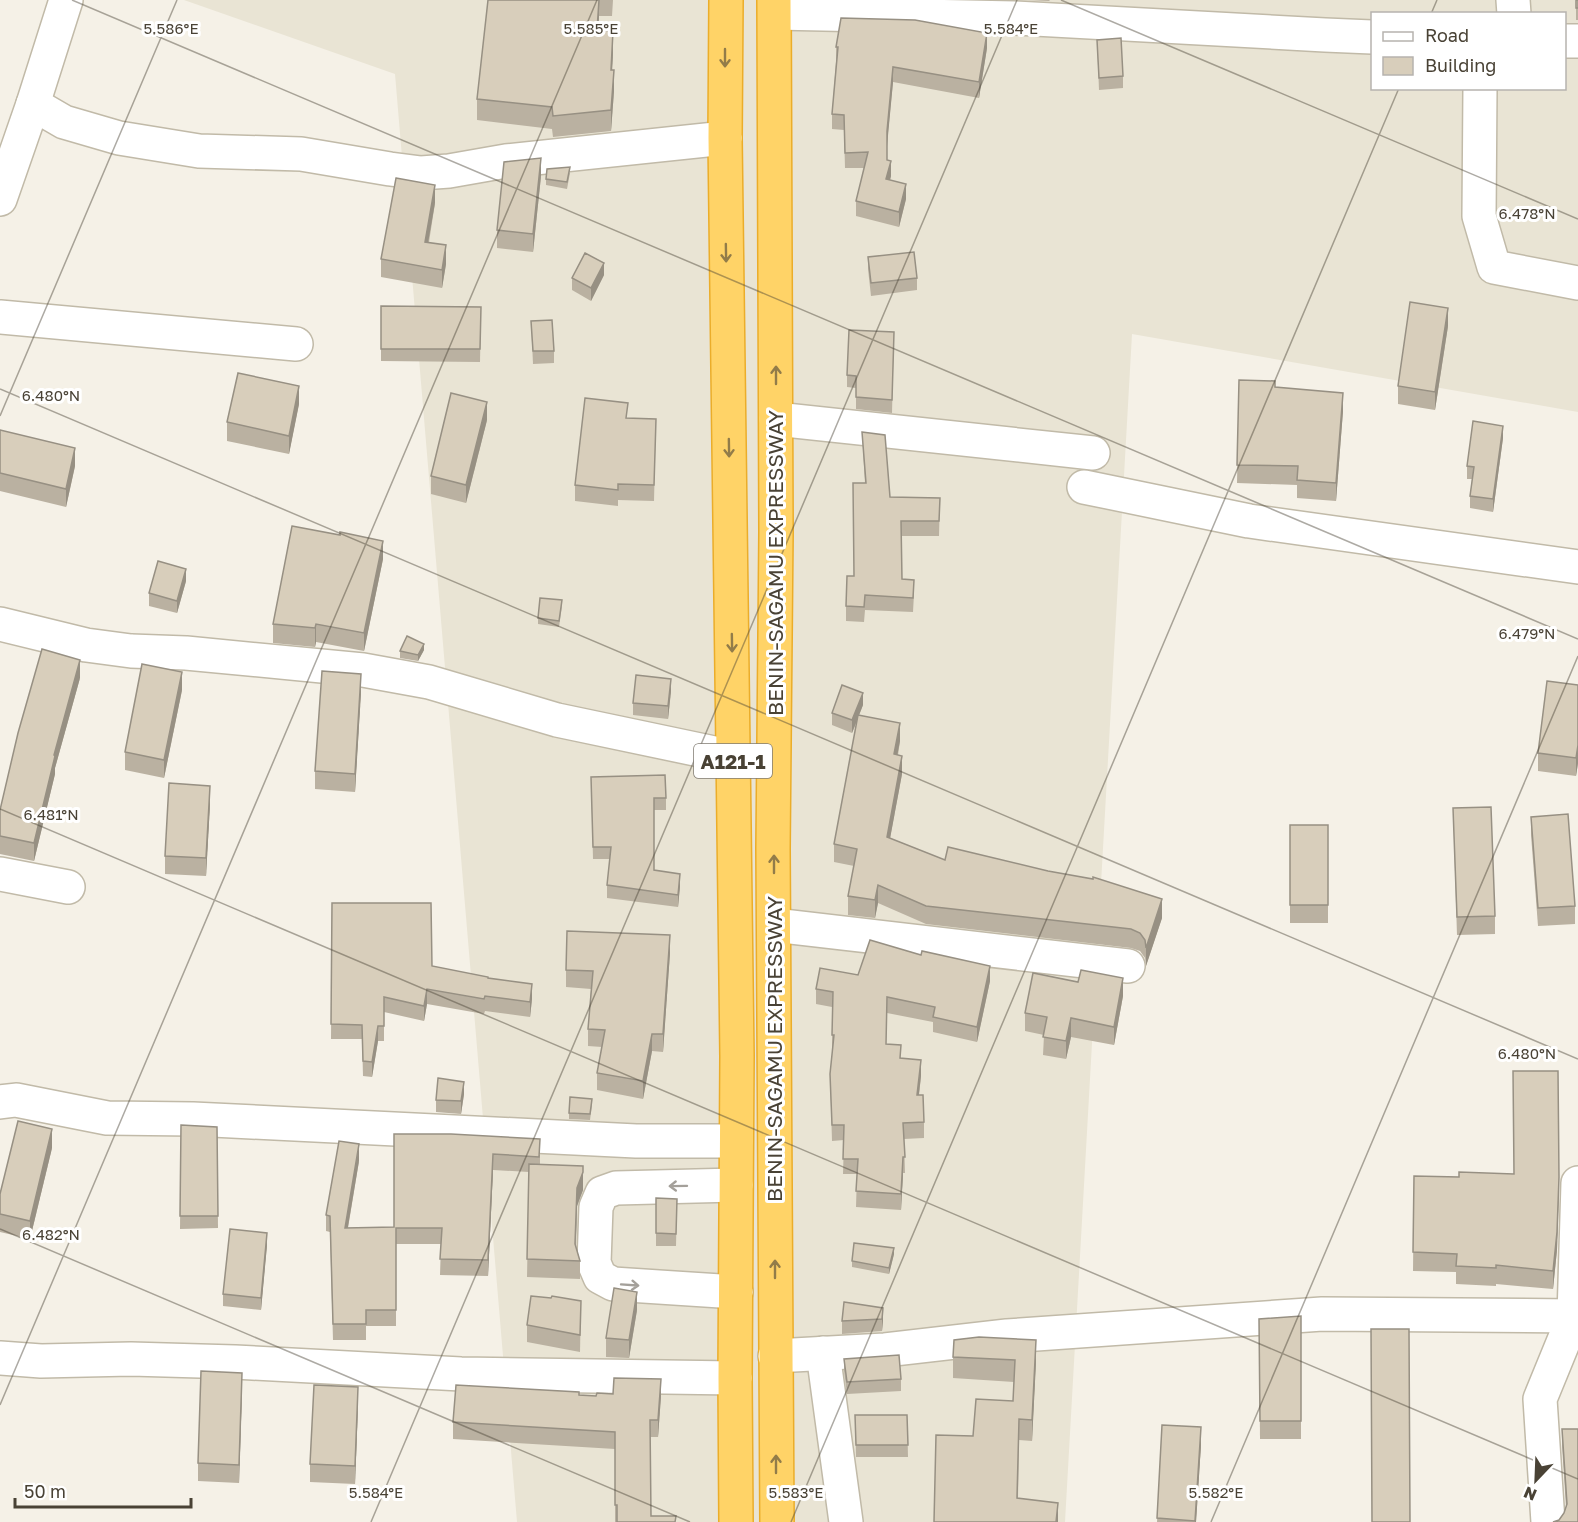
<svg xmlns="http://www.w3.org/2000/svg" width="1578" height="1522" font-family="'Golos Text',sans-serif">
  <style>
    .residential { fill: #e9e4d4; fill-rule: evenodd }
    .lines { fill: none; stroke-linecap: round; stroke-linejoin: round }
    .minor-casing { stroke: #c1baa8; stroke-width: 36 }
    .highway-casing { stroke: #ebad2a; stroke-width: 36 }
    .minor { stroke: #fff; stroke-width: 33 }
    .highway { stroke: #ffd367; stroke-width: 33 }
    .wall { fill: #bab1a1 }
    .shaded-wall { fill: #979083 }
    .building { fill: #d8cebb; stroke: #979083; stroke-width: 1.5 }
    .oneway { stroke: #927c49 }
    .oneway2 { stroke: #a4a09a }
    .ticks { fill: none; stroke: #494235; stroke-width: 1.5; stroke-opacity: 0.45 }
    .labels { text-anchor: middle; dominant-baseline: central; stroke-width: 6; stroke-linejoin: round; paint-order: stroke }
    .shield { fill: #fff; stroke: #807b72; stroke-width: 1.5 }
    .shield-label { font-size: 20px; font-weight: bold; fill: #494235 }
    .street-label { font-size: 21px; fill: #494235; stroke: #fff }
    .ticks-label { font-size: 15px; text-anchor: middle; fill: #494235; stroke: #fff; stroke-width: 6; stroke-linejoin: round; paint-order: stroke }
  </style>
  <rect width="100%" height="100%" fill="#f5f1e7"/>
  <path class="residential" d="M184,0h1394v412l-446,-78 -67,1188h-548l-122,-1448zM1372,14h192v74h-192z"/>
  <g class="lines">
    <g class="minor-casing">
      <g id="minor">
        <polyline points="1513,0 1514,14"/>
        <polyline points="775,13 1015,18 1325,35 1372,37"/>
        <polyline points="1564,41 1578,41"/>
        <polyline points="1480,88 1479,216 1494,267 1578,283"/>
        <polyline points="33,104 64,122 119,138 199,151 301,154 390,169 421,173 449,171 506,161 725,138"/>
        <polyline points="0,199 33,104 66,0"/>
        <polyline points="0,317 296,344"/>
        <polyline points="776,419 1093,453"/>
        <polyline points="1084,487 1249,521 1578,567"/>
        <polyline points="0,624 86,645 131,651 186,653 363,670 429,682 557,720 733,757"/>
        <polyline points="0,874 68,887"/>
        <polyline points="774,925 1128,966"/>
        <polyline points="0,1102 16,1100 107,1118 193,1119 636,1141 736,1141"/>
        <polyline points="736,1292 613,1284 600,1277 594,1263 596,1207 602,1193 616,1188 736,1185"/>
        <polyline points="823,1353 846,1522"/>
        <polyline points="775,1356 885,1350 1007,1336 1322,1314 1578,1316"/>
        <polyline points="0,1358 41,1361 131,1359 235,1362 461,1374 735,1378"/>
        <polyline points="1548,1522 1540,1399 1574,1316 1578,1183"/>
      </g>
    </g>
    <g class="highway-casing">
      <g id="highway">
        <polyline points="726,0 725,138 737,1056 735,1378 736,1522"/>
        <polyline points="774,0 776,532 773,849 777,1522"/>
      </g>
    </g>
    <use href="#minor" class="minor"/>
    <use href="#highway" class="highway"/>
  </g>
  <g class="wall">
    <polygon points="488,0 613,0 612,16 599,16 598,30 613,53 612,70 614,91 611,131 553,137 552,129 477,120 477,99"/>
    <polygon points="1028,0 1050,0 1049,1"/>
    <rect x="1576" y="0" width="2" height="20"/>
    <polygon points="1097,40 1123,76 1123,88 1099,90"/>
    <polygon points="836,47 987,48 979,98 893,82 887,143 887,160 891,176 890,180 906,199 899,227 856,216 856,201 864,168 845,168 844,130 832,129 832,114 836,62"/>
    <polygon points="570,173 567,189 546,185 546,179"/>
    <polygon points="541,176 533,252 497,248 497,230"/>
    <polygon points="435,203 429,242 446,264 442,288 381,277 381,259"/>
    <polygon points="868,257 917,278 917,290 871,296 868,269"/>
    <polygon points="604,275 591,301 572,290 572,278"/>
    <polygon points="381,306 481,307 480,362 381,361"/>
    <polygon points="531,321 554,351 554,363 533,364"/>
    <polygon points="1448,326 1435,410 1398,404 1398,386"/>
    <polygon points="894,332 892,413 856,409 856,388 847,387 847,375"/>
    <polygon points="1239,380 1275,387 1343,411 1336,501 1297,498 1297,485 1237,483"/>
    <polygon points="299,404 289,454 227,441 227,422"/>
    <polygon points="656,419 654,501 618,500 618,506 575,501 575,485"/>
    <polygon points="487,420 466,503 431,494 431,476"/>
    <polygon points="0,430 75,466 66,507 0,491"/>
    <polygon points="862,432 890,497 940,498 939,536 901,536 902,579 914,594 913,612 865,610 864,622 846,621 846,606 854,576 865,483"/>
    <polygon points="1503,438 1493,512 1470,508 1470,496 1472,479 1467,479 1467,466"/>
    <polygon points="340,535 383,559 364,651 316,642 315,647 273,643 273,624"/>
    <polygon points="186,581 177,613 149,606 149,593"/>
    <polygon points="562,606 559,627 538,624 538,618"/>
    <polygon points="424,650 418,661 400,658 400,651"/>
    <polygon points="80,678 55,768 55,774 34,861 0,854 0,810"/>
    <polygon points="1578,685 1578,763 1576,776 1538,771 1538,753"/>
    <polygon points="182,690 164,778 125,770 125,752"/>
    <polygon points="671,691 668,719 633,715 633,703"/>
    <polygon points="361,692 355,792 315,789 315,771"/>
    <polygon points="863,705 859,715 900,741 898,755 902,774 890,838 945,860 1162,918 1146,966 1145,958 1140,951 1131,948 926,924 878,903 875,918 848,915 848,896 854,866 834,862 834,844 858,719 852,733 832,725 832,713"/>
    <polygon points="591,777 666,798 666,810 654,810 654,870 680,886 678,907 607,898 607,885 610,859 593,859"/>
    <polygon points="210,804 206,876 165,874 165,856"/>
    <polygon points="1453,808 1495,916 1495,934 1457,935"/>
    <polygon points="1531,817 1575,906 1575,924 1538,926 1531,835"/>
    <rect x="1290" y="825" width="38" height="98"/>
    <polygon points="332,903 432,966 488,978 532,999 530,1017 485,1011 484,1014 427,1004 424,1021 384,1012 384,1041 378,1041 372,1077 363,1076 362,1039 331,1039"/>
    <polygon points="670,953 663,1052 652,1051 643,1099 597,1090 597,1073 602,1047 588,1046 588,1029 591,989 566,987 566,970"/>
    <polygon points="858,975 990,981 977,1042 933,1032 933,1022 887,1013 886,1044 921,1076 919,1095 924,1122 924,1138 904,1139 905,1173 903,1173 901,1210 856,1207 857,1174 843,1174 844,1140 832,1141 830,1074 833,1050 832,1050 832,1007 816,1004 816,989"/>
    <polygon points="1123,996 1114,1045 1071,1037 1066,1059 1043,1055 1044,1035 1025,1031 1025,1013"/>
    <polygon points="464,1094 461,1114 436,1112 436,1100"/>
    <polygon points="592,1105 590,1120 569,1119 569,1113"/>
    <polygon points="181,1125 217,1127 218,1228 180,1229"/>
    <polygon points="394,1134 540,1155 540,1165 583,1166 583,1190 577,1206 576,1246 580,1261 580,1279 527,1277 529,1172 493,1170 488,1276 440,1275 441,1244 396,1244 396,1326 366,1326 366,1340 333,1340 330,1232 326,1231 326,1215 359,1161 348,1228 394,1227"/>
    <polygon points="52,1148 30,1239 0,1232 0,1194"/>
    <polygon points="1414,1176 1559,1195 1557,1250 1553,1289 1496,1284 1496,1286 1456,1284 1456,1272 1413,1271"/>
    <polygon points="656,1198 677,1199 676,1246 656,1246"/>
    <polygon points="267,1245 261,1310 223,1306 223,1294"/>
    <polygon points="894,1254 889,1274 852,1267 852,1261"/>
    <polygon points="551,1298 581,1301 580,1352 527,1342 527,1325"/>
    <polygon points="883,1308 883,1320 882,1331 842,1334 842,1321"/>
    <polygon points="637,1310 629,1358 606,1357 606,1338"/>
    <polygon points="1301,1316 1301,1439 1260,1439 1259,1319"/>
    <polygon points="953,1357 1036,1361 1032,1441 1019,1440 1018,1498 1058,1522 934,1522 973,1436 1013,1401 1014,1382 953,1378"/>
    <polygon points="844,1359 901,1379 901,1391 847,1394 844,1371"/>
    <polygon points="242,1391 239,1483 198,1481 198,1463"/>
    <polygon points="579,1395 596,1396 661,1396 658,1437 650,1437 651,1516 676,1522 615,1522 615,1449 453,1439 453,1422"/>
    <polygon points="358,1405 355,1484 310,1482 310,1464"/>
    <polygon points="855,1415 907,1415 908,1457 856,1457"/>
    <polygon points="1162,1425 1201,1445 1196,1522 1157,1522"/>
    <polygon points="1562,1429 1578,1522 1559,1520 1564,1513 1566,1508 1562,1446"/>
  </g>
  <g class="shaded-wall">
    <polygon points="599,0 599,16 597,52 597,30"/>
    <polygon points="613,31 613,53 611,91 611,70"/>
    <polygon points="987,33 987,48 979,98 979,82"/>
    <polygon points="893,67 893,82 887,146 887,131"/>
    <polygon points="614,70 614,91 611,131 611,110"/>
    <polygon points="541,158 541,176 533,252 533,234"/>
    <polygon points="891,161 891,176 886,194 886,179"/>
    <polygon points="906,184 906,199 899,227 899,212"/>
    <polygon points="435,185 435,203 425,260 425,242"/>
    <polygon points="446,245 446,264 442,288 442,270"/>
    <polygon points="604,263 604,275 591,301 591,288"/>
    <polygon points="1448,308 1448,326 1435,410 1435,392"/>
    <polygon points="299,386 299,404 289,454 289,436"/>
    <polygon points="1343,393 1343,411 1336,501 1336,483"/>
    <polygon points="487,402 487,420 466,503 466,485"/>
    <polygon points="1503,426 1503,438 1493,512 1493,499"/>
    <polygon points="75,448 75,466 66,507 66,489"/>
    <polygon points="383,541 383,559 364,651 364,633"/>
    <polygon points="186,569 186,581 177,613 177,601"/>
    <polygon points="316,624 316,642 315,647 315,628"/>
    <polygon points="424,644 424,650 418,661 418,655"/>
    <polygon points="80,660 80,678 55,768 55,774 34,861 34,843 54,755"/>
    <polygon points="182,672 182,690 164,778 164,760"/>
    <polygon points="361,674 361,692 355,792 355,774"/>
    <polygon points="671,679 671,691 668,719 668,706"/>
    <polygon points="863,693 863,705 852,733 852,720"/>
    <polygon points="900,723 900,741 894,772 894,754"/>
    <polygon points="1578,745 1578,763 1576,776 1576,758"/>
    <polygon points="902,756 902,774 887,855 887,837"/>
    <polygon points="210,786 210,804 206,876 206,858"/>
    <polygon points="680,874 680,886 678,907 678,895"/>
    <polygon points="878,885 878,903 875,918 875,900"/>
    <polygon points="1162,899 1162,918 1146,966 1146,948"/>
    <polygon points="670,935 670,953 663,1052 663,1034"/>
    <polygon points="990,966 990,981 977,1042 977,1027"/>
    <polygon points="1123,978 1123,996 1114,1045 1114,1027"/>
    <polygon points="532,984 532,999 530,1017 530,1002"/>
    <polygon points="427,989 427,1004 424,1021 424,1006"/>
    <polygon points="1071,1018 1071,1037 1066,1059 1066,1041"/>
    <polygon points="378,1026 378,1041 372,1077 372,1062"/>
    <polygon points="652,1034 652,1051 643,1099 643,1081"/>
    <polygon points="921,1060 921,1076 917,1110 917,1095"/>
    <polygon points="464,1082 464,1094 461,1114 461,1101"/>
    <polygon points="52,1129 52,1148 30,1239 30,1221"/>
    <polygon points="359,1144 359,1161 345,1244 345,1228"/>
    <polygon points="493,1154 493,1170 488,1276 488,1260"/>
    <polygon points="903,1157 903,1173 901,1210 901,1194"/>
    <polygon points="583,1172 583,1190 577,1206 575,1262 577,1188"/>
    <polygon points="1559,1177 1557,1250 1553,1289 1553,1271"/>
    <polygon points="267,1233 267,1245 261,1310 261,1298"/>
    <polygon points="894,1248 894,1254 889,1274 889,1268"/>
    <polygon points="637,1292 637,1310 629,1358 629,1340"/>
    <polygon points="883,1308 883,1320 882,1331 882,1319"/>
    <polygon points="1036,1340 1036,1361 1032,1441 1032,1420"/>
    <polygon points="242,1373 242,1391 239,1483 239,1465"/>
    <polygon points="661,1379 661,1396 658,1437 658,1420"/>
    <polygon points="358,1387 358,1405 355,1484 355,1466"/>
    <polygon points="1201,1427 1201,1445 1196,1522 1195,1522"/>
    <polygon points="1058,1503 1058,1522 1056,1522"/>
  </g>
  <g class="building">
    <polygon points="488,0 599,0 597,30 613,31 611,70 614,70 611,110 553,116 552,107 477,99"/>
    <rect x="1576" y="0" width="2" height="8"/>
    <polygon points="841,18 915,20 987,33 979,82 893,67 887,131 887,160 891,161 886,179 906,184 899,212 856,201 868,152 845,153 844,115 832,114 838,47 836,47"/>
    <polygon points="1121,38 1123,76 1099,78 1097,40"/>
    <polygon points="541,158 533,234 497,230 504,162"/>
    <polygon points="570,167 567,182 546,179 547,169"/>
    <polygon points="396,178 435,185 425,242 446,245 442,270 381,259"/>
    <polygon points="914,252 917,278 871,283 868,257"/>
    <polygon points="585,253 604,263 591,288 572,278"/>
    <polygon points="1410,302 1448,308 1435,392 1398,386"/>
    <polygon points="381,306 481,307 480,349 381,349"/>
    <polygon points="552,320 554,351 533,351 531,321"/>
    <polygon points="849,330 894,332 892,400 856,397 856,376 847,375"/>
    <polygon points="238,373 299,386 289,436 227,422"/>
    <polygon points="1239,380 1275,381 1275,387 1343,393 1336,483 1297,480 1298,466 1237,465"/>
    <polygon points="451,393 487,402 466,485 431,476"/>
    <polygon points="585,398 628,403 626,418 656,419 654,485 618,484 618,490 575,485"/>
    <polygon points="1473,421 1503,426 1493,499 1470,496 1474,467 1467,466"/>
    <polygon points="0,430 75,448 66,489 0,473"/>
    <polygon points="862,432 885,435 890,497 940,498 939,521 901,521 902,579 914,580 913,598 865,595 864,607 846,606 847,576 854,576 853,483 866,483"/>
    <polygon points="292,526 340,535 340,532 383,541 364,633 316,624 315,628 273,624"/>
    <polygon points="158,561 186,569 177,601 149,593"/>
    <polygon points="540,598 562,600 559,621 538,618"/>
    <polygon points="407,636 424,644 418,655 400,651"/>
    <polygon points="42,649 80,660 54,755 55,756 34,843 0,836 0,810 18,733"/>
    <polygon points="142,664 182,672 164,760 125,752"/>
    <polygon points="322,671 361,674 355,774 315,771"/>
    <polygon points="636,675 671,679 668,706 633,703"/>
    <polygon points="1547,681 1578,685 1578,745 1576,758 1538,753"/>
    <polygon points="842,685 863,693 852,720 832,713"/>
    <polygon points="858,715 900,723 894,754 902,756 887,837 945,860 948,847 1048,871 1093,879 1093,877 1162,899 1146,948 1145,940 1140,933 1131,929 926,906 878,885 875,900 848,896 857,849 834,844"/>
    <polygon points="665,775 666,798 654,798 654,870 680,874 678,895 607,885 611,847 593,847 591,777"/>
    <polygon points="169,783 210,786 206,858 165,856"/>
    <polygon points="1491,807 1495,916 1457,917 1453,808"/>
    <polygon points="1568,814 1575,906 1538,908 1531,817"/>
    <rect x="1290" y="825" width="38" height="80"/>
    <polygon points="332,903 431,903 432,966 488,977 488,978 532,984 530,1002 485,996 484,999 427,989 424,1006 384,997 384,1026 378,1026 372,1062 363,1061 362,1025 331,1024"/>
    <polygon points="567,931 670,935 663,1034 652,1034 643,1081 597,1073 605,1030 588,1029 593,971 566,970"/>
    <polygon points="870,940 921,955 922,951 990,966 977,1027 933,1017 935,1007 887,997 886,1044 901,1045 900,1058 921,1060 917,1095 923,1095 924,1122 903,1123 905,1157 903,1157 901,1194 856,1191 858,1159 843,1159 844,1125 832,1125 830,1074 834,1035 832,1035 833,992 816,989 820,968 858,975"/>
    <polygon points="1081,970 1123,978 1114,1027 1071,1018 1066,1041 1043,1037 1047,1017 1025,1013 1033,973 1078,982"/>
    <polygon points="1513,1071 1558,1071 1559,1177 1557,1232 1553,1271 1496,1265 1496,1268 1456,1266 1457,1254 1413,1252 1414,1176 1459,1177 1459,1172 1514,1174"/>
    <polygon points="438,1078 464,1082 461,1101 436,1100"/>
    <polygon points="570,1097 592,1099 590,1114 569,1113"/>
    <polygon points="18,1121 52,1129 30,1221 0,1214 0,1194"/>
    <polygon points="181,1125 217,1127 218,1216 180,1216"/>
    <polygon points="394,1134 451,1134 540,1139 539,1157 493,1154 488,1260 440,1259 442,1228 396,1228 396,1310 366,1310 366,1324 333,1324 330,1216 326,1215 339,1141 359,1144 345,1228 394,1227"/>
    <polygon points="529,1164 583,1166 583,1172 577,1188 575,1244 580,1261 527,1259"/>
    <polygon points="656,1198 677,1199 676,1234 656,1233"/>
    <polygon points="230,1229 267,1233 261,1298 223,1294"/>
    <polygon points="854,1243 894,1248 889,1268 852,1261"/>
    <polygon points="614,1288 637,1292 629,1340 606,1338"/>
    <polygon points="531,1296 551,1298 552,1296 581,1301 580,1335 527,1325"/>
    <polygon points="844,1302 883,1308 882,1319 842,1321"/>
    <polygon points="1301,1316 1301,1421 1260,1421 1259,1319"/>
    <polygon points="1371,1329 1409,1329 1410,1522 1372,1522"/>
    <polygon points="979,1337 1036,1340 1032,1420 1019,1419 1017,1498 1058,1503 1056,1522 934,1522 936,1435 973,1436 976,1399 1013,1401 1015,1360 953,1357 954,1340"/>
    <polygon points="899,1355 901,1379 847,1382 844,1359"/>
    <polygon points="201,1371 242,1373 239,1465 198,1463"/>
    <polygon points="614,1378 661,1379 658,1420 650,1420 651,1516 676,1516 675,1522 617,1522 617,1505 615,1505 615,1432 453,1422 456,1385 579,1392 579,1395 596,1396 597,1393 613,1394"/>
    <polygon points="314,1385 358,1387 355,1466 310,1464"/>
    <polygon points="855,1415 907,1415 908,1445 856,1445"/>
    <polygon points="1162,1425 1201,1427 1195,1521 1157,1518"/>
    <polygon points="1562,1429 1578,1429 1578,1522 1553,1522 1559,1520 1564,1513 1567,1504"/>
  </g>
  <defs><path id="oneway-shaft" d="M-6 0H5M1.5-3L5.5 0L1.5 3" fill="none" stroke-width="1.6" stroke-linecap="round" stroke-linejoin="round" transform="scale(1.5)"/></defs>
  <g class="oneway">
    <use href="#oneway-shaft" transform="translate(725 58) rotate(90)"/>
    <use href="#oneway-shaft" transform="translate(726 253) rotate(89)"/>
    <use href="#oneway-shaft" transform="translate(776 375) rotate(-90)"/>
    <use href="#oneway-shaft" transform="translate(729 448) rotate(89)"/>
    <use href="#oneway-shaft" transform="translate(732 643) rotate(89)"/>
    <use href="#oneway-shaft" transform="translate(774 864) rotate(-90)"/>
    <use href="#oneway-shaft" transform="translate(775 1269) rotate(-90)"/>
    <use href="#oneway-shaft" transform="translate(776 1464) rotate(-90)"/>
  </g>
  <g class="oneway2">
    <use href="#oneway-shaft" transform="translate(678 1186) rotate(179)"/>
    <use href="#oneway-shaft" transform="translate(630 1285) rotate(4)"/>
  </g>
  <path class="ticks" d="M72,0l1506,639M1061,0l517,219M1431,14l6,-14M0,389l1578,670M0,416l177,-416M0,809l1578,670M0,1229l690,293M0,1405l597,-1405M371,1522l646,-1522M791,1522l608,-1434M1211,1522l367,-866"/>
  <g class="labels">
    <rect class="shield" x="694" y="744" width="78" height="34" rx="4.5"/>
    <g class="shield-label">
      <text x="733" y="761">A121-1</text>
    </g>
    <g class="street-label">
      <text transform="translate(775 563) rotate(-90)">BENIN-SAGAMU EXPRESSWAY</text>
      <text transform="translate(774 1049) rotate(-90)">BENIN-SAGAMU EXPRESSWAY</text>
    </g>
  </g>
  <g class="ticks-label">
    <text x="171" y="34">5.586°E</text>
    <text x="591" y="34">5.585°E</text>
    <text x="1011" y="34">5.584°E</text>
    <text x="1527" y="219">6.478°N</text>
    <text x="51" y="401">6.480°N</text>
    <text x="1527" y="639">6.479°N</text>
    <text x="51" y="820">6.481°N</text>
    <text x="1527" y="1059">6.480°N</text>
    <text x="51" y="1240">6.482°N</text>
    <text x="376" y="1498">5.584°E</text>
    <text x="796" y="1498">5.583°E</text>
    <text x="1216" y="1498">5.582°E</text>
  </g>
  <rect x="1371" y="12" width="195" height="78" fill="#ffffff" stroke="#b6b3ae" stroke-width="1.5"/>
  <rect x="1383" y="32" width="30" height="9" fill="#ffffff" stroke="#b6b3ae" stroke-width="1.5"/>
  <text x="1425" y="42" font-size="18" fill="#494235">Road</text>
  <rect x="1383" y="57" width="30" height="18" fill="#d8cebb" stroke="#b6b3ae" stroke-width="1.5"/>
  <text x="1425" y="72" font-size="18" fill="#494235">Building</text>
  <g transform="translate(1536 1480) rotate(203)" stroke="#ffffff" stroke-width="4.5" paint-order="stroke">
  <path d="M0-4.5L10 22L0 15L-10 22Z" fill="#494235"/>
  <text y="-9" font-size="16" font-weight="bold" text-anchor="middle" fill="#494235">N</text>
  </g>
  <path d="M15 1498v9h176v-9" fill="none" stroke="#494235" stroke-width="3"/>
  <text x="24" y="1498" font-size="18" fill="#494235" stroke="#ffffff" stroke-width="4.5" paint-order="stroke">50 m</text>
</svg>
